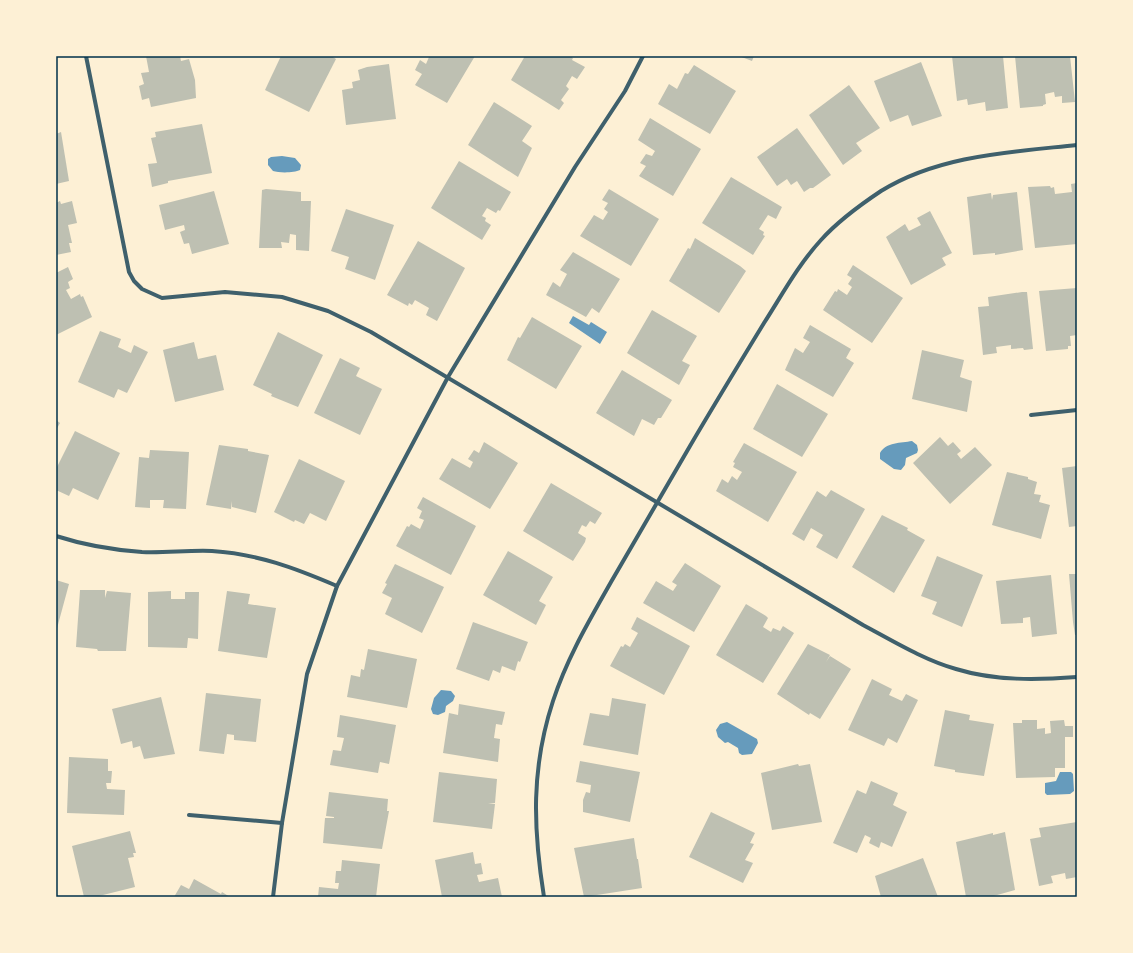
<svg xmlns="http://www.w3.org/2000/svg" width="1133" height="953" font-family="Bitter,serif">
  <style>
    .water { fill: #669bbc }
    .building { fill: #bec0b2 }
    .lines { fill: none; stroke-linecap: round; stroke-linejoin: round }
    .minor { stroke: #3f606c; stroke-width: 4 }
    .neatline { fill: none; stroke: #003049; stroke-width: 1.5 }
  </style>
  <rect width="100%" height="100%" fill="#fdf0d5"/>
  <g class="water">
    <path d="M282,156l13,2 6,7 -1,5c-6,3 -21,3 -27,1l-5,-6v-6l3,-2z"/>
    <polygon points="573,316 589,325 591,322 607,332 600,344 569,323"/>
    <path d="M912,441l5,4 1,5 -1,3 -11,5 -1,7 -4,5 -7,-1 -14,-10v-6c6,-11 21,-10 32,-12z"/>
    <polygon points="441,690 451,691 455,696 453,701 446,706 445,712 438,715 433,714 431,709 434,698"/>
    <polygon points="727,722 757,739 758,743 752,754 742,755 739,753 738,748 728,742 725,743 718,737 716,730 720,724"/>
    <polygon points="1060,772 1071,772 1073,774 1074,791 1070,794 1047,795 1045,793 1045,783 1056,781"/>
  </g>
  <g class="building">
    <polygon points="146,56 180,56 181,61 189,59 195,80 196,98 151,107 149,98 142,100 139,86 144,84 141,73 149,72"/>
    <polygon points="281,56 331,56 336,59 309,112 265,90"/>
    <polygon points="427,56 475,56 447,103 415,85 422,74 415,70 420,60 426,64 429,57"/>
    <polygon points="525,56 570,56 573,58 572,60 585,67 577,79 572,76 566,86 569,89 561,100 564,103 559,110 511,80"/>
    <polygon points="739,56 754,56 752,61"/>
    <polygon points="952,56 1003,56 1008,108 986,111 985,102 968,105 967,99 957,101"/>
    <polygon points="1015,56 1070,56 1075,102 1062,103 1062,96 1055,97 1054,92 1045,94 1046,104 1043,105 1043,106 1020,108"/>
    <polygon points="921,62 942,116 912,126 908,115 890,122 874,81"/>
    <polygon points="389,64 396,119 346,125 342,90 353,88 352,82 360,80 358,70 367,67"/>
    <polygon points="694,65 736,91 710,134 658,104 669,84 677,89 685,73 688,74"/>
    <polygon points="849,85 880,128 856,143 862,151 843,165 809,115"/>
    <polygon points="494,102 532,126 522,141 532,148 518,177 468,145"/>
    <polygon points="650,118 701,149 673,196 639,176 646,166 640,163 646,154 652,156 655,151 638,140"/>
    <polygon points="202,124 212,173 168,181 168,183 152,187 148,164 157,163 151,138 156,137 155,132"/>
    <polygon points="797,128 831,175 813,188 810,188 804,192 797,181 791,185 787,179 777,186 757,157"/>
    <polygon points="61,132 69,181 56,184 56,134"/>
    <polygon points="459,161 511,192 500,211 498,210 496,213 487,208 482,216 486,218 485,221 491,225 482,240 431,208"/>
    <polygon points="731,177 782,207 776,219 768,215 759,229 764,232 763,235 765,236 753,255 702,223"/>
    <polygon points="1077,183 1077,244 1035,248 1028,187 1050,186 1051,188 1054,187 1055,194 1072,192 1071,184"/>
    <polygon points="266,189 301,192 301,201 311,201 309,251 296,250 296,235 290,234 289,243 281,242 282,248 259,248 262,190"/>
    <polygon points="609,189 659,219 631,266 580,236 594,215 603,220 608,212 604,209 608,203 602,200"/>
    <polygon points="214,191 229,244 192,254 189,243 184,244 180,232 185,230 184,225 165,230 159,205"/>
    <polygon points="1017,192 1023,250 995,255 995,253 973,255 967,197 991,193 992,200 993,195"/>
    <polygon points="60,201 61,204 72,201 77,223 68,225 72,243 69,243 71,252 56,255 56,203"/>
    <polygon points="346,209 394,225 375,280 345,269 349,257 331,251"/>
    <polygon points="930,211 952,253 942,258 946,265 911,285 886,237 905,224 909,231 921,225 917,218"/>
    <polygon points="695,238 740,266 746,271 719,313 669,281 688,248 690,249"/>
    <polygon points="418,241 465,268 437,321 426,315 429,308 415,300 412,305 409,303 408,306 387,295"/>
    <polygon points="573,252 620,279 599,313 592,308 586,317 546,295 553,282 560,287 567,274 560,270"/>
    <polygon points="853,265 903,298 872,343 823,310 835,291 837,292 838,289 847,295 852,287 848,284 852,278 847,275"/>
    <polygon points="68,267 73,279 68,282 70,288 66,290 71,299 80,294 81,297 83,296 92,317 56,335 56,273"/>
    <polygon points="1077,288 1077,335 1070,336 1071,346 1068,346 1068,349 1046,351 1039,291"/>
    <polygon points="1022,292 1027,292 1033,349 1024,350 1023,348 1011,349 1011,345 996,347 997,353 983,355 978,307 989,306 988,297"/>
    <polygon points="652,310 697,336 682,361 690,365 679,385 627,353"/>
    <polygon points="532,317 582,346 556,389 507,360 518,337 520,338"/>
    <polygon points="810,325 851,349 846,358 854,363 833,397 785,370 795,348 803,353 810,342 803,338"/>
    <polygon points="100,331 121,339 118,347 131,353 134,345 148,352 127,393 118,389 114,398 78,382"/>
    <polygon points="278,332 323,355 298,407 271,396 272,394 253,385"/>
    <polygon points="194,342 198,359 216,355 224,390 175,402 163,350"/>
    <polygon points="922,350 964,360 960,377 972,381 967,412 912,399"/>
    <polygon points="340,358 360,368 356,376 382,389 360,435 314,413"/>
    <polygon points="622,370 672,400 661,418 658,418 654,425 642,419 634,436 596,413"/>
    <polygon points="777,384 828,414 802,457 753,429"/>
    <polygon points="56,420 60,423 56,430"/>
    <polygon points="75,431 120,453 98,500 73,488 69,496 56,490 56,469"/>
    <polygon points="940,437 948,446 953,442 961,451 957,454 961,459 975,447 992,465 950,504 913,463"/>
    <polygon points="484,442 518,463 490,509 439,479 452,458 470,468 473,462 468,459 474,450 479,453"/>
    <polygon points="744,443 797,472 768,522 716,491 722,479 728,483 732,476 737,480 742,472 733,467 735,463 733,462"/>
    <polygon points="219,445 248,449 248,451 269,455 256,513 232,507 232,501 231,509 206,505"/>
    <polygon points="150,450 189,452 186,509 163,508 164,500 150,500 150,508 135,507 139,457 149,458"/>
    <polygon points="299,459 345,481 326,521 310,513 304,524 295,520 294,522 274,512"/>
    <polygon points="1077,466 1077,526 1069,527 1062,468"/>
    <polygon points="1007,472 1028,477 1028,479 1037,482 1034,494 1041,495 1039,502 1050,505 1041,539 992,525"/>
    <polygon points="551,483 602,513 595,524 590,521 586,527 582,525 578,533 586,538 585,542 573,561 523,531"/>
    <polygon points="831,490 865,509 837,559 816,547 823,535 811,528 804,541 792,534 817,491 826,497"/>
    <polygon points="423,497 476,526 451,575 396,546 407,526 409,527 411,524 420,529 424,520 419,518 422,511 417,508"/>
    <polygon points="882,515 908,528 907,530 925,540 894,593 852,567"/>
    <polygon points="508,551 553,577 539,601 546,605 536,625 483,595"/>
    <polygon points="937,556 983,575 962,627 932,614 937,602 921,596"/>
    <polygon points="685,563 721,586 694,632 643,603 656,581 673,591 677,585 672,582"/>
    <polygon points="395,564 444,587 422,633 385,614 392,598 382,593 387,584 385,583"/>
    <polygon points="1069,574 1077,574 1077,635 1075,635 1073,622"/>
    <polygon points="1051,575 1057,634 1032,637 1030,617 1023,618 1023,623 1001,624 996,581"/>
    <polygon points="56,580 69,584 56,632"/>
    <polygon points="80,590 105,590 105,598 107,591 131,593 126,651 98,651 97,649 76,647"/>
    <polygon points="171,591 171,599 185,599 185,592 199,592 198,639 188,638 187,648 148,647 148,592"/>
    <polygon points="227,591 250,594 248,604 276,608 267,658 218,651"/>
    <polygon points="746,604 766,616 768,618 763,627 771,632 773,628 780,631 783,626 794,633 763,683 716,655"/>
    <polygon points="637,617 690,646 664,695 610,666 621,646 623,647 625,644 630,647 638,633 631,629"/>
    <polygon points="473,622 528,642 520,662 518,661 515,671 502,666 500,673 493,670 489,681 456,669"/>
    <polygon points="808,644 830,655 826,662 830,656 851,669 820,719 810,713 809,715 777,694"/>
    <polygon points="368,649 417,659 407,708 347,697 351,675 360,677 361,669 364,670"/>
    <polygon points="872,679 892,689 889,695 902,701 906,694 918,700 897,743 888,738 884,746 848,730"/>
    <polygon points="206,693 261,699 256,742 234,740 234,735 227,734 224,754 199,751"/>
    <polygon points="161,697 175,754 144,759 140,746 133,748 132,741 121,744 112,709"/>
    <polygon points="612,698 646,704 638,755 583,745 590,713 609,716"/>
    <polygon points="459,704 505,712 502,725 496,724 494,738 500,739 498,762 443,753 449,713 458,715"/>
    <polygon points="945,710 970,715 969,720 994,724 984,776 955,772 955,770 934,766"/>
    <polygon points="340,715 396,725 389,764 380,762 378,773 330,765 333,750 341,751 344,738 337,737"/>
    <polygon points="1022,720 1037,720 1037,729 1045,728 1045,734 1051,733 1050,721 1064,720 1065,726 1073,726 1073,737 1065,737 1065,768 1055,768 1055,777 1016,778 1013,723 1022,723"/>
    <polygon points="69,757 108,759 108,771 112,771 111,783 106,783 107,789 125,790 124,815 67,813"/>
    <polygon points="580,761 640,772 630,822 583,812 583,800 586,792 590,793 591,785 576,782"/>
    <polygon points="798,764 799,766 810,764 822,822 772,830 761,773"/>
    <polygon points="439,772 497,779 495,803 488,803 495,804 492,829 433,822"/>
    <polygon points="871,781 898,793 893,805 907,812 892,847 881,842 879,848 869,843 871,838 865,835 857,853 833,843 857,790 866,794"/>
    <polygon points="329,792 388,799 387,811 389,811 382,849 323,843 325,818 334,818 334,817 326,816"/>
    <polygon points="711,812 755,833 750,843 754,844 745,860 753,863 743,883 689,857"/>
    <polygon points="1077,822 1077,877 1066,879 1065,873 1051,876 1053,883 1039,886 1030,839 1041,837 1039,828"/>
    <polygon points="130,831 136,853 133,853 134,857 128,858 135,887 95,897 84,897 72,846"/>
    <polygon points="1005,832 1015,890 990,897 966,897 956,842 993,833 993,835"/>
    <polygon points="634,838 637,859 638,859 642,888 584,897 574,848"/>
    <polygon points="473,852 475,864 481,863 483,874 477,875 479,882 498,878 502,897 442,897 435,860"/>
    <polygon points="923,858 938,897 881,897 875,876"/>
    <polygon points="342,860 380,864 376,897 318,897 319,887 338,889 339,883 335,883 336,871 341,871"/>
    <polygon points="194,879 221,894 222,892 230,897 174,897 181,885 189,889"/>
  </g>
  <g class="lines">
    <g class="minor">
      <path d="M86,56l43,216 5,9 8,8 20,9 63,-6 57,5 46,14 43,21 492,293c30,16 61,35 93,44 39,12 81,11 121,8"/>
      <polyline points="1031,415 1077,410"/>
      <path d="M56,536c28,9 57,14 86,16 23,1 47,-2 70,-1 46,3 83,17 125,35"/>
      <polyline points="189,815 282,823"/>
      <polyline points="273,897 282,823 307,674 337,586 448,377 575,167 625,91 643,56"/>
      <path d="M544,897c-11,-69 -13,-129 9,-196 14,-43 36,-80 58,-119 26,-45 53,-91 79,-136 24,-41 49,-82 74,-123 18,-28 34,-58 57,-83 17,-19 39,-35 60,-49 58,-36 130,-39 196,-46"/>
    </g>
  </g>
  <rect width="1133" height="953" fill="none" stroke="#fdf0d5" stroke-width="114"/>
  <rect x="57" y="57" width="1019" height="839" class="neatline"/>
</svg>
